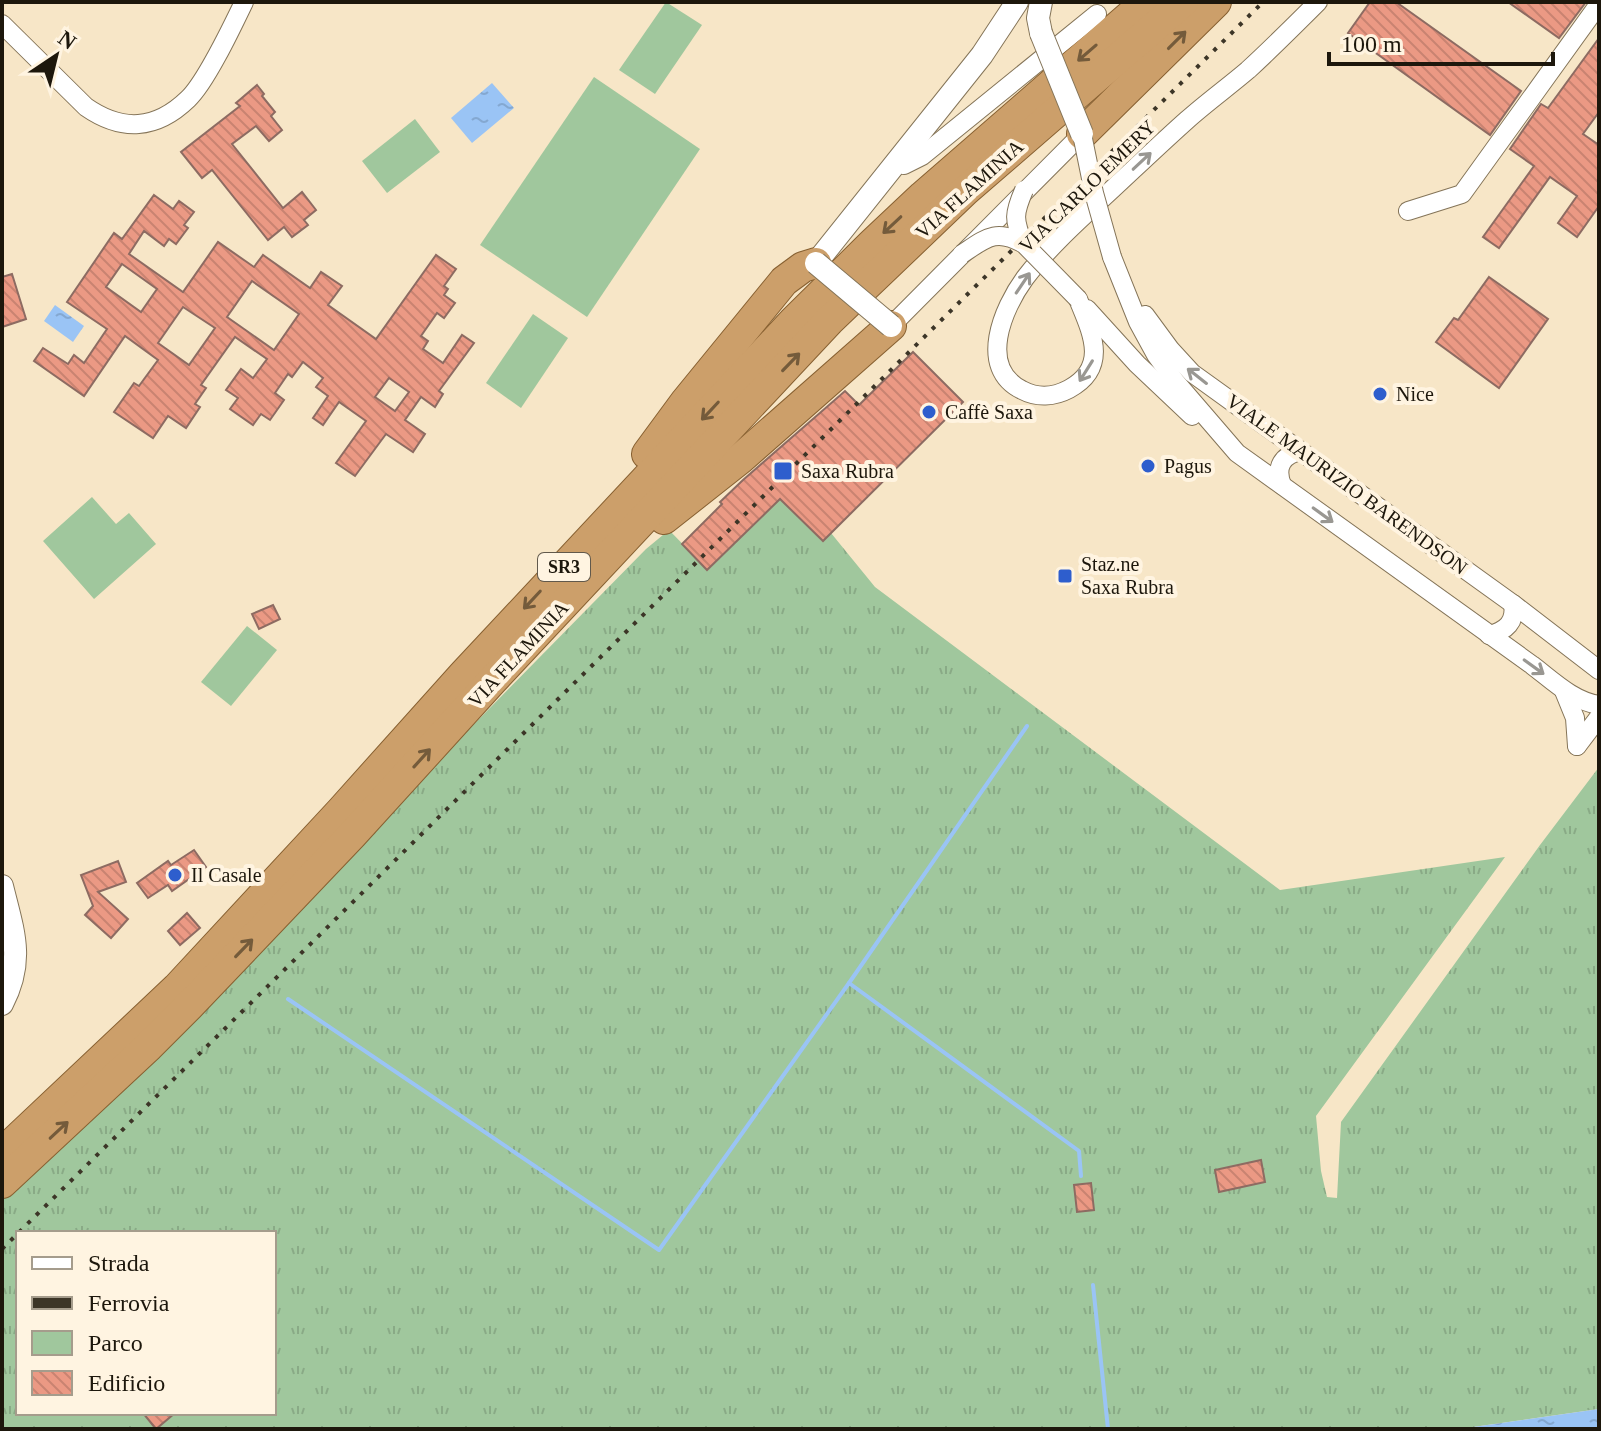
<svg xmlns="http://www.w3.org/2000/svg" width="1601" height="1431" font-family="'Times New Roman',serif">
  <style>
    .grass { fill: url(#grass-tufts); fill-rule: evenodd }
    .park { fill: #a0c79d }
    .water { fill: url(#water-ripples) }
    .lines { fill: none; stroke-linecap: round; stroke-linejoin: round }
    .stream { stroke: #9ac4f5; stroke-width: 4 }
    .building { fill: url(#building-back-hatch); stroke: #8d6b62; stroke-width: 2; fill-rule: evenodd }
    .minor-casing { stroke: #847458; stroke-width: 20 }
    .tertiary-casing { stroke: #847458; stroke-width: 24 }
    .trunk-casing { stroke: #876031; stroke-width: 32 }
    .minor { stroke: #fff; stroke-width: 18 }
    .tertiary { stroke: #fff; stroke-width: 22 }
    .trunk { stroke: #cc9f6a; stroke-width: 30 }
    .rail { stroke: #3c3527; stroke-width: 4; stroke-dasharray: 4 8; stroke-linecap: butt }
    .minor-bridge-casing { stroke: #847458; stroke-width: 20; stroke-linecap: butt }
    .tertiary-bridge-casing { stroke: #847458; stroke-width: 24; stroke-linecap: butt }
    .minor-bridge { stroke: #fff; stroke-width: 18 }
    .tertiary-bridge { stroke: #fff; stroke-width: 22 }
    .oneway { stroke: #745b3b }
    .oneway2 { stroke: #999792 }
    .poi-dot { fill: #2e5ecd; stroke: #fff4e1; stroke-width: 3 }
    .labels { text-anchor: middle; dominant-baseline: central; stroke-width: 8; stroke-linejoin: round; paint-order: stroke }
    .shield { fill: #fff4e1; stroke: #61594c; stroke-width: 2 }
    .shield-label { font-size: 18px; font-weight: bold; fill: #1d170c }
    .street-label { font-size: 20px; fill: #1d170c; stroke: #fff4e1 }
    .poi-label { font-size: 20px; fill: #1d170c; stroke: #fff4e1; text-anchor: start }
  </style>
  <defs>
    <pattern id="grass-tufts" width="24" height="20" patternUnits="userSpaceOnUse" patternTransform="scale(2)"><rect width="24" height="20" fill="#a0c79d"/><path d="M3 7l-1-3M5 7V3M7 7l1-3M15 17l-1-3M17 17v-4M19 17l1-3" fill="none" stroke="#89aa86"/></pattern>
    <pattern id="water-ripples" width="26" height="14" patternUnits="userSpaceOnUse" patternTransform="scale(2)"><rect width="26" height="14" fill="#9ac4f5"/><path d="M2 4q2-2 4 0t4 0M15 11q2-2 4 0t4 0" fill="none" stroke="#84a8d1"/></pattern>
    <pattern id="building-back-hatch" width="6" height="6" patternUnits="userSpaceOnUse" patternTransform="scale(2)"><rect width="6" height="6" fill="#eb9984"/><path d="M-1 5l2 2M0 0l6 6M5-1l2 2" fill="none" stroke="#c98371"/></pattern>
  </defs>
  <rect width="100%" height="100%" fill="#f7e6c7"/>
  <path class="grass" d="M780,499l42,42 9,-8 44,54 405,303 225,-33 -189,259 5,55 6,26 10,1 4,-76 199,-277 59,-78v642l-140,20h-1457v-233l430,-429 214,-218 23,-19 39,40zM18,1233h256v180h-256z"/>
  <g class="park">
    <polygon points="666,2 702,25 655,94 619,70"/>
    <polygon points="594,77 700,149 587,317 480,245"/>
    <polygon points="415,119 440,152 387,193 362,161"/>
    <polygon points="533,314 568,338 521,408 486,383"/>
    <polygon points="92,497 116,524 129,513 156,544 94,599 43,541"/>
    <polygon points="247,626 277,650 231,706 201,682"/>
  </g>
  <g class="water">
    <polygon points="492,83 514,108 472,143 451,118"/>
    <polygon points="55,305 84,326 73,342 44,321"/>
    <polygon points="1599,1409 1599,1429 1459,1429"/>
  </g>
  <g class="lines">
    <g class="stream">
      <polyline points="1027,726 849,983 1079,1151 1081,1176"/>
      <polyline points="288,999 659,1250 849,983"/>
      <polyline points="1093,1285 1108,1429"/>
    </g>
  </g>
  <g class="building">
    <polygon points="1370,2 1396,2 1521,91 1490,135 1348,33"/>
    <polygon points="1508,2 1586,2 1559,38"/>
    <polygon points="1599,38 1599,112 1583,134 1599,145 1599,206 1577,237 1558,223 1577,196 1550,177 1499,248 1483,237 1534,166 1510,149 1541,104 1548,108"/>
    <polygon points="257,85 264,94 262,96 275,112 271,116 282,130 269,141 256,126 232,144 283,208 302,192 316,210 304,220 308,225 292,237 284,227 268,240 212,170 202,178 181,152 240,106 236,103"/>
    <path d="M154,195l19,14 6,-8 15,11 -10,13 4,3 -12,16 -7,-5 -5,7 -20,-15 -15,23 54,38 35,-50 36,25 9,-12 47,33 11,-16 21,14 -14,19 48,34 60,-84 20,14 -12,17 4,3 -4,6 11,8 -11,15 -7,-5 -16,23 7,5 -5,8 20,14 19,-28 12,8 -35,48 4,3 -8,13 -14,-10 -16,23 20,14 -12,18 -27,-18 -31,42 -19,-13 30,-42 -27,-19 -16,23 -10,-7 15,-22 -12,-9 7,-9 -20,-16 -11,15 -4,-3 -13,19 9,7 -14,20 -9,-6 -8,11 -23,-16 8,-11 -12,-8 15,-21 12,9 14,-19 -32,-22 -34,48 5,3 -11,16 5,3 -14,21 -18,-12 -15,22 -39,-26 20,-29 5,3 19,-26 -33,-24 -41,60 -50,-35 9,-13 25,16 6,-9 10,8 23,-34 -40,-27 47,-69 8,6zM122,264l35,25 -16,23 -35,-25zM252,281l47,33 -25,36 -47,-33zM183,307l32,21 -26,37 -31,-22zM389,378l20,14 -14,19 -20,-14z"/>
    <polygon points="12,274 26,319 2,327 2,277"/>
    <polygon points="1489,277 1548,319 1499,388 1436,342 1454,318 1458,320"/>
    <polygon points="913,352 963,402 823,541 780,499 707,570 682,544 722,504 720,502 743,480 845,391 859,405"/>
    <polygon points="273,605 280,619 259,629 252,614"/>
    <polygon points="194,850 206,867 172,891 168,885 148,898 137,883 168,861 171,865"/>
    <polygon points="118,861 126,882 98,892 128,919 111,938 85,915 93,906 81,875"/>
    <polygon points="187,913 200,928 180,945 168,931"/>
    <polygon points="1261,1160 1265,1182 1219,1192 1215,1170"/>
    <polygon points="1091,1183 1094,1210 1077,1212 1074,1185"/>
    <polygon points="143,1413 175,1413 156,1429"/>
  </g>
  <g class="lines">
    <g class="minor-casing">
      <g id="minor">
        <path d="M2,24l84,83c36,25 70,23 102,-8 18,-17 44,-72 56,-97"/>
        <polyline points="896,162 904,165 922,156 1097,14"/>
        <polyline points="1408,211 1462,194 1599,4"/>
        <path d="M1112,257l26,65 18,33 19,26 62,72 295,212c21,16 41,36 67,40"/>
        <path d="M1078,299c13,32 32,68 -9,90 -15,8 -32,9 -47,1 -45,-22 -19,-82 3,-112 23,-30 53,-57 81,-83 27,-25 53,-50 81,-75 19,-17 41,-33 61,-50 24,-22 47,-45 70,-68"/>
        <polyline points="1087,309 1137,364 1192,416"/>
        <polyline points="1145,315 1170,349 1192,373 1513,604 1599,670"/>
        <polyline points="891,326 1082,134"/>
        <path d="M1282,485c-7,-18 0,-30 19,-34"/>
        <path d="M1489,635c17,-4 27,-13 24,-31"/>
        <polyline points="1564,691 1575,718 1577,746"/>
        <polyline points="1577,746 1599,717"/>
      </g>
    </g>
    <g class="tertiary-casing">
      <g id="tertiary">
        <polyline points="1041,2 1038,18 1041,33"/>
        <polyline points="816,263 982,55 1017,2"/>
        <path d="M2,886c11,45 23,74 0,118"/>
      </g>
    </g>
    <g class="trunk-casing">
      <g id="trunk">
        <polyline points="1082,134 1216,2"/>
        <polyline points="647,454 686,401 784,281 803,267 816,263"/>
        <polyline points="664,519 740,459 891,326"/>
        <polyline points="2,1153 177,988 341,811 463,675 793,322 872,244 923,196 1146,2"/>
        <polyline points="2,1183 149,1046 189,1006 352,835 492,681 829,321 965,191 1183,2"/>
      </g>
    </g>
    <use href="#minor" class="minor"/>
    <use href="#tertiary" class="tertiary"/>
    <use href="#trunk" class="trunk"/>
    <polyline class="rail" points="2,1249 1263,2"/>
    <g class="minor-bridge-casing">
      <g id="minor-bridge">
        <polyline points="1082,134 1094,193 1112,257"/>
        <path d="M1024,244c-11,-24 -10,-31 0,-54"/>
        <path d="M962,254c24,-16 34,-26 62,-10l54,55"/>
      </g>
    </g>
    <g class="tertiary-bridge-casing">
      <g id="tertiary-bridge">
        <polyline points="1041,33 1082,134"/>
        <polyline points="816,263 891,326"/>
      </g>
    </g>
    <use href="#minor-bridge" class="minor-bridge"/>
    <use href="#tertiary-bridge" class="tertiary-bridge"/>
  </g>
  <defs><path id="oneway-shaft" d="M-6 0H5M1.5-3L5.5 0L1.5 3" fill="none" stroke-width="1.6" stroke-linecap="round" stroke-linejoin="round" transform="scale(2)"/></defs>
  <g class="oneway">
    <use href="#oneway-shaft" transform="translate(1177 40) rotate(-45)"/>
    <use href="#oneway-shaft" transform="translate(1087 53) rotate(139)"/>
    <use href="#oneway-shaft" transform="translate(892 225) rotate(137)"/>
    <use href="#oneway-shaft" transform="translate(791 362) rotate(-46)"/>
    <use href="#oneway-shaft" transform="translate(710 411) rotate(133)"/>
    <use href="#oneway-shaft" transform="translate(532 600) rotate(133)"/>
    <use href="#oneway-shaft" transform="translate(422 758) rotate(-48)"/>
    <use href="#oneway-shaft" transform="translate(244 948) rotate(-46)"/>
    <use href="#oneway-shaft" transform="translate(59 1130) rotate(-43)"/>
  </g>
  <g class="oneway2">
    <use href="#oneway-shaft" transform="translate(1142 161) rotate(-43)"/>
    <use href="#oneway-shaft" transform="translate(1023 283) rotate(-56)"/>
    <use href="#oneway-shaft" transform="translate(1086 371) rotate(122)"/>
    <use href="#oneway-shaft" transform="translate(1197 376) rotate(-142)"/>
    <use href="#oneway-shaft" transform="translate(1323 515) rotate(36)"/>
    <use href="#oneway-shaft" transform="translate(1534 667) rotate(36)"/>
  </g>
  <g class="poi-dot">
    <circle cx="1380" cy="394" r="8"/>
    <circle cx="929" cy="412" r="8"/>
    <circle cx="1148" cy="466" r="8"/>
    <rect x="773" y="461" width="20" height="20" rx="4"/>
    <rect x="1057" y="568" width="16" height="16" rx="4"/>
    <circle cx="175" cy="875" r="8"/>
  </g>
  <g class="labels">
    <rect class="shield" x="538" y="553" width="52" height="28" rx="6"/>
    <g class="shield-label">
      <text x="564" y="567">SR3</text>
    </g>
    <g class="street-label">
      <text transform="translate(1087 186) rotate(-44)">VIA CARLO EMERY</text>
      <text transform="translate(969 189) rotate(-42)">VIA FLAMINIA</text>
      <text transform="translate(1347 484) rotate(36)">VIALE MAURIZIO BARENDSON</text>
      <text transform="translate(518 654) rotate(-47)">VIA FLAMINIA</text>
    </g>
    <g class="poi-label">
      <text x="1396" y="394">Nice</text>
      <text x="945" y="412">Caffè Saxa</text>
      <text x="1164" y="466">Pagus</text>
      <text x="801" y="471">Saxa Rubra</text>
      <text x="1081" y="564">Staz.ne<tspan x="1081" dy="23">Saxa Rubra</tspan></text>
      <text x="191" y="875">Il Casale</text>
    </g>
  </g>
  <rect width="1601" height="1431" fill="none" stroke="#1d170c" stroke-width="8"/>
  <rect x="16" y="1231" width="260" height="184" fill="#fff4e1" stroke="#a59c8c" stroke-width="2"/>
  <rect x="32" y="1257" width="40" height="12" fill="#ffffff" stroke="#a59c8c" stroke-width="2"/>
  <text x="88" y="1271" font-size="24" fill="#1d170c">Strada</text>
  <rect x="32" y="1297" width="40" height="12" fill="#3c3527" stroke="#a59c8c" stroke-width="2"/>
  <text x="88" y="1311" font-size="24" fill="#1d170c">Ferrovia</text>
  <rect x="32" y="1331" width="40" height="24" fill="#a0c79d" stroke="#a59c8c" stroke-width="2"/>
  <text x="88" y="1351" font-size="24" fill="#1d170c">Parco</text>
  <rect x="32" y="1371" width="40" height="24" fill="url(#building-back-hatch)" stroke="#a59c8c" stroke-width="2"/>
  <text x="88" y="1391" font-size="24" fill="#1d170c">Edificio</text>
  <g transform="translate(56 56) rotate(35)" stroke="#fff4e1" stroke-width="6" paint-order="stroke">
  <path d="M0-6L14 30L0 20L-14 30Z" fill="#1d170c"/>
  <text y="-12" font-size="22" font-weight="bold" text-anchor="middle" fill="#1d170c">N</text>
  </g>
  <path d="M1329 52v12h224v-12" fill="none" stroke="#1d170c" stroke-width="4"/>
  <text x="1341" y="52" font-size="24" fill="#1d170c" stroke="#fff4e1" stroke-width="6" paint-order="stroke">100 m</text>
</svg>
